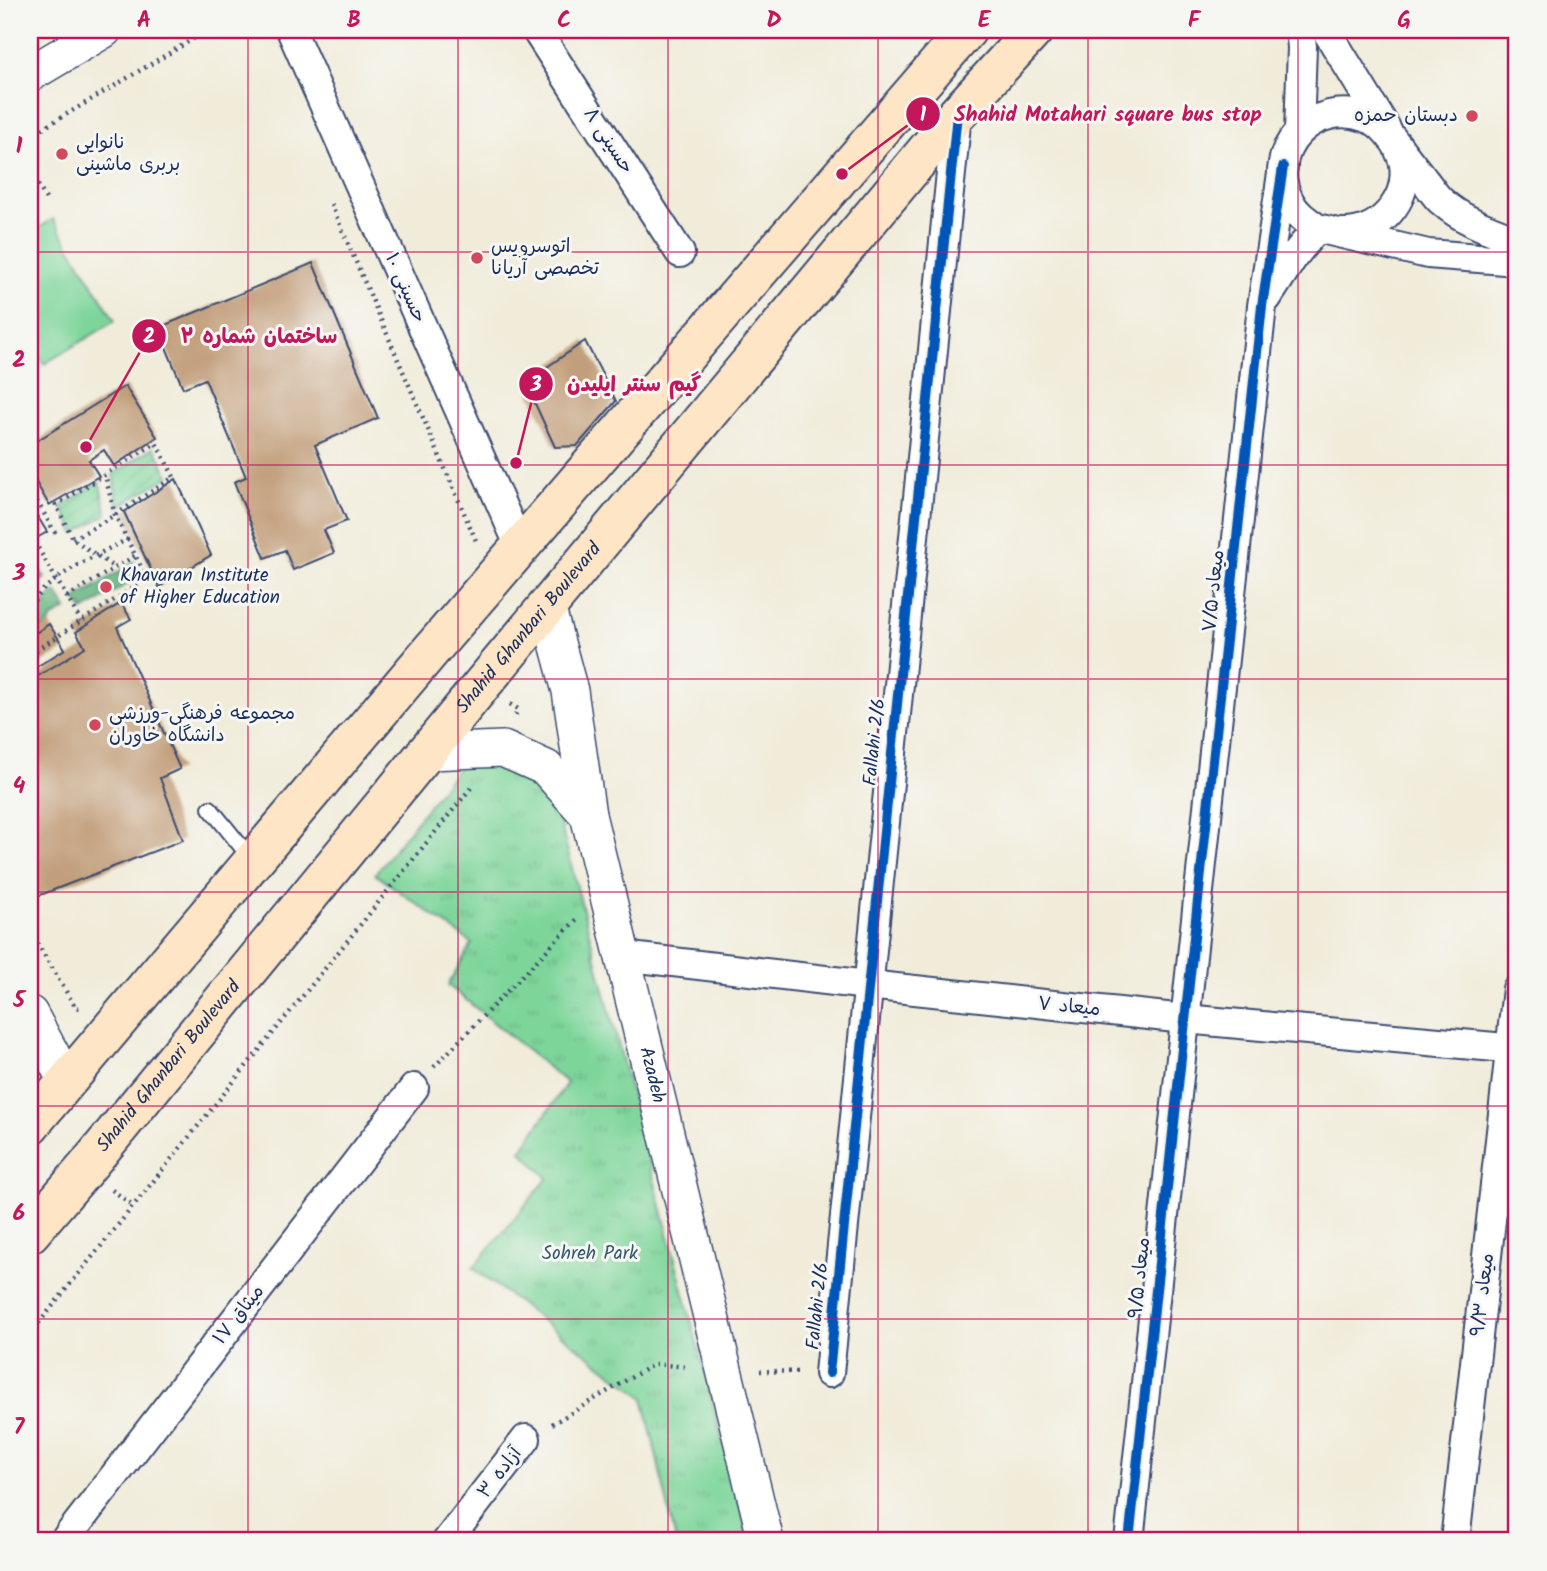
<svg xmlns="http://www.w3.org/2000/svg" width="1547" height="1571" font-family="Kalam,'Playpen Sans Arabic',sans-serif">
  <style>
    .grass { fill: url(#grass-tufts); stroke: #4c827c; stroke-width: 2 }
    .forest { fill: url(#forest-crowns); stroke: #407270; stroke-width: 2 }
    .garden { fill: url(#garden-furrows); stroke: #4c827c; stroke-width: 2 }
    .pitch { fill: #7dd59a; stroke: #4c827c; stroke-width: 2 }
    .building { fill: #c29f7c }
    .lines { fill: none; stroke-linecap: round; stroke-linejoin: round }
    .service-casing { stroke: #3b4b71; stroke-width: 18 }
    .minor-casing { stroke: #3b4b71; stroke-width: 32 }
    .tertiary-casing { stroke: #3b4b71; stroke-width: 38 }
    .secondary-casing { stroke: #3b4b71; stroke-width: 42 }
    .path { stroke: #3b4b71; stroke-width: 4.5; stroke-dasharray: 2 5; stroke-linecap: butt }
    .service { stroke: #fff; stroke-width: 14 }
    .minor { stroke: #fff; stroke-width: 28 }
    .tertiary { stroke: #fff; stroke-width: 35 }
    .secondary { stroke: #fee5c5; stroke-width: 38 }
    .cycleway-casing { stroke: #f6f6f2; stroke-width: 15 }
    .cycleway { stroke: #0057b8; stroke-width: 10 }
    .grid { fill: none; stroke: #c2185b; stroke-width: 2; stroke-opacity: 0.55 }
    .poi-dot { fill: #d1495b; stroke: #f6f6f2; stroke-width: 2.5 }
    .labels { text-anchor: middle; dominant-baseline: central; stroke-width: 6; stroke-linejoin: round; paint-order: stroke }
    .poi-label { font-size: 19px; fill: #1b2f5e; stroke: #f6f6f2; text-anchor: start }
    .street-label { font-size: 19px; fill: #1b2f5e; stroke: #f6f6f2 }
    .park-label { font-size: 19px; fill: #34586d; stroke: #f6f6f2 }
    .leader { fill: none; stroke: #c2185b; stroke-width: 2.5 }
    .callout-dot { fill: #c2185b; stroke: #f6f6f2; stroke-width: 2.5 }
    .mark-label { font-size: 21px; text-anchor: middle; font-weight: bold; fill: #fff }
    .callout-label { font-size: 21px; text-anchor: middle; font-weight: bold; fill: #c2185b; stroke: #f6f6f2; stroke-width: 6; stroke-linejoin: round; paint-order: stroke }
    .neatline { fill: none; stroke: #c2185b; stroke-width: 2.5 }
    .grid-label { font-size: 23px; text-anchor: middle; font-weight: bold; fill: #c2185b }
  </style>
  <defs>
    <pattern id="grass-tufts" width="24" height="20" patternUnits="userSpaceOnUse" patternTransform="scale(1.75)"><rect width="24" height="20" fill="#7dd59a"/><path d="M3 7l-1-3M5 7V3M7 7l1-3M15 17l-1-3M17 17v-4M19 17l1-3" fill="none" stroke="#6bb787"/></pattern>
    <pattern id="forest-crowns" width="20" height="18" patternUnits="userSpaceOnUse" patternTransform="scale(1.75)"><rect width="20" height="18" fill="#66b682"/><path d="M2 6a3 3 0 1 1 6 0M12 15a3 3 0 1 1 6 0" fill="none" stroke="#53946e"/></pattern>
    <pattern id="garden-furrows" width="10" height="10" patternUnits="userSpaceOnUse" patternTransform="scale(1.75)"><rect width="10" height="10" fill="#7dd59a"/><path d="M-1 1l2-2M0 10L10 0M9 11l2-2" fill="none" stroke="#6bb787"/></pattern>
  </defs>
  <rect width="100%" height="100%" fill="#f6f6f2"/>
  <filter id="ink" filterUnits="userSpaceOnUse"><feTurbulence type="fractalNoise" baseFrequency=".0143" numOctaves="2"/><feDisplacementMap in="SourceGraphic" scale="14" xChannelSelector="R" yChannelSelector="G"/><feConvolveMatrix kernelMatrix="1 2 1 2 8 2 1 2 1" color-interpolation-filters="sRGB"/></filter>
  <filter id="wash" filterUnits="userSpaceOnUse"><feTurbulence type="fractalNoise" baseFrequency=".00686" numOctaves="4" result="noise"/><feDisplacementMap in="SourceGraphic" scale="28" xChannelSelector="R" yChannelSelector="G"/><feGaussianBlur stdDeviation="1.57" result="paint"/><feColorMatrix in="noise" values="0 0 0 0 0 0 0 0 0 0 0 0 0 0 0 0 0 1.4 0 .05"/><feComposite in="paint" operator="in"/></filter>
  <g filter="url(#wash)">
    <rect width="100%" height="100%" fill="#f1ecda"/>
    <polygon class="grass" points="518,762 551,788 749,1541 676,1541 643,1397 473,1268 548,1178 521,1151 567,1083 448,985 472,943 375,874 461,764"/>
    <g class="forest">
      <polygon points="35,561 45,578 34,588 30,594 30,565"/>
      <polygon points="134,562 142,575 83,611 75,599"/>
      <path d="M56,592l11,17 -15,9 -3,6 -19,13c0,-21 9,-33 26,-45z"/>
    </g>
    <g class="garden">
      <polygon points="154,447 169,476 118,507 113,474"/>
      <polygon points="99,482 107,514 75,533 62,506"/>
    </g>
    <polygon class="pitch" points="53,219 115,321 44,364 30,340 30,233"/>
    <g id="blocks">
      <g class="building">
        <polygon points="30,168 38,185 30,190"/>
        <polygon points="313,263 378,418 315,445 347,521 324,530 334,553 293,570 285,550 265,558 234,482 246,477 205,379 183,388 158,328"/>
        <polygon points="585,341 616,401 577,446 555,447 525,382"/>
        <polygon points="125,386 157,437 114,466 104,450 89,460 99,476 49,505 30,472 30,445"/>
        <polygon points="176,479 211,555 159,587 124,512"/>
        <polygon points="30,504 47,532 30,542"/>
        <polygon points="121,603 131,619 117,627 180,769 160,778 183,840 30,899 30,681 85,647 76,632"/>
        <polygon points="49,624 65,649 30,671 30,637"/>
      </g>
    </g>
  </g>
  <g filter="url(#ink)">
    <use href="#blocks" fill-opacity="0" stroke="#3b4b71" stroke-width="2"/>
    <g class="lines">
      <g class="service-casing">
        <polyline id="service" points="210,808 244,850 251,861"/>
      </g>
      <g class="minor-casing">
        <g id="minor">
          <polyline points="291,30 520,547"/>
          <polyline points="536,30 680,253"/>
          <polyline points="1326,30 1386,128"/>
          <polyline points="1299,132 1302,47 1300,30"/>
          <path d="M1344,233c36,0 65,-33 60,-69 -1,-5 -4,-11 -6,-16"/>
          <path d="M1517,240c-27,-10 -54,-19 -76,-39 -6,-5 -11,-14 -17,-21 -8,-11 -18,-22 -26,-34 -9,-11 -16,-23 -31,-28 -53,-21 -105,33 -77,84 6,12 17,19 27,26l111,26 89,7"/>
          <polyline points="1267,298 1294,256 1317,228"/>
          <polyline points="622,956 868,985 1185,1019 1517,1049"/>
          <polyline points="829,1373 957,114"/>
          <polyline points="64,1541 414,1088"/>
          <polyline points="447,1541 526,1439"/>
          <polyline points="1129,1541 1262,306 1283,167"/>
          <polyline points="1455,1541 1517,989"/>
        </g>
      </g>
      <g class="tertiary-casing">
        <g id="tertiary">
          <polyline points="30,74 104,30"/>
          <path id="s1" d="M547,606l23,85 18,124 178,726"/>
          <polyline points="428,752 503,749 546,768 588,815"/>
          <polyline points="30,1014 66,1081"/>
        </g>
      </g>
      <g class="secondary-casing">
        <g id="secondary">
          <polyline points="30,1125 433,648 967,30"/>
          <path id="s2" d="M30,1233l55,-64 395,-482 477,-573 77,-84"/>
        </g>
      </g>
      <g class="path">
        <polyline points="30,136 208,30"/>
        <polyline points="38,185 46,199"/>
        <polyline points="331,204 477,543"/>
        <polyline points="30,473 30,472"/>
        <polyline points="30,489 57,536"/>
        <polyline points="73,539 115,515 174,477 156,443 56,505 73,539 115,568"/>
        <polyline points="38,548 81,621"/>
        <polyline points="67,597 136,555"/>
        <path d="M30,607c4,-6 8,-12 13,-17 24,-22 56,-36 85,-51"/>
        <polyline points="30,654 147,579 115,515 105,475"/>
        <polyline points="510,704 518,709 514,718"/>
        <polyline points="30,931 76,1008 83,1007"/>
        <polyline points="434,1067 579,917"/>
        <polyline points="112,1190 134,1206"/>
        <polyline points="30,1334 474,784"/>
        <polyline points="760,1371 800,1372"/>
        <polyline points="552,1424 654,1364 688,1367"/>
      </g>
      <use href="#service" class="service"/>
      <use href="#minor" class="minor"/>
      <use href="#tertiary" class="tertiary"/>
      <use href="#secondary" class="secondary"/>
      <g class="cycleway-casing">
        <g id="cycleway">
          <polyline points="829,1373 957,114"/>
          <polyline points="1129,1541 1262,306 1283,167"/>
        </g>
      </g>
      <use href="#cycleway" class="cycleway"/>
    </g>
  </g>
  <path class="grid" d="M248,30v1511M458,30v1511M668,30v1511M878,30v1511M1088,30v1511M1298,30v1511M30,252h1487M30,465h1487M30,679h1487M30,892h1487M30,1106h1487M30,1319h1487"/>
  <g class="poi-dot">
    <circle cx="1472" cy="116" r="7"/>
    <circle cx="62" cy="154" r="7"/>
    <circle cx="477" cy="258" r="7"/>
    <circle cx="106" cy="587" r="7"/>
    <circle cx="95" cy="725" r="7"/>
  </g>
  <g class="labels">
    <g class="poi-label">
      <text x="1458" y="116" text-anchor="end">دبستان حمزه</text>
      <text x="76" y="143">نانوایی<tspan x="76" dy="22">بربری ماشینی</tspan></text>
      <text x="491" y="247">اتوسرویس<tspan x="491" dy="22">تخصصی آریانا</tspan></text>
      <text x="120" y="576">Khavaran Institute<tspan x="120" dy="22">of Higher Education</tspan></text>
      <text x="109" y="714">مجموعه فرهنگی-ورزشی<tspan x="109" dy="22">دانشگاه خاوران</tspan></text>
    </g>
    <g class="street-label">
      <text transform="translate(608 141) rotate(57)">حسینی ۸</text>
      <text transform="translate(405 288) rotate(66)">حسینی ۱۰</text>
      <text transform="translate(1214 591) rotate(-84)">میعاد ۷/۵</text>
      <text stroke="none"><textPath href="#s2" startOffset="784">Shahid Ghanbari Boulevard</textPath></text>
      <text transform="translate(875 742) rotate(-84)">Fallahi 2/6</text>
      <text transform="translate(1069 1007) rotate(6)">میعاد ۷</text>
      <text stroke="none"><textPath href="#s2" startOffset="217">Shahid Ghanbari Boulevard</textPath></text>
      <text stroke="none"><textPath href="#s1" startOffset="481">Azadeh</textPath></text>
      <text transform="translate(1140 1278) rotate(-84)">میعاد ۹/۵</text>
      <text transform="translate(1483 1295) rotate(-83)">میعاد ۹/۳</text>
      <text transform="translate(818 1306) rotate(-84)">Fallahi 2/6</text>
      <text transform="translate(239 1315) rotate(-52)">میثاق ۱۷</text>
      <text transform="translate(500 1473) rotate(-52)">آزاده ۳</text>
    </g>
    <g class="park-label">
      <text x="590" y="1254">Sohreh Park</text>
    </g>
  </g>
  <path class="leader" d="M842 174L923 114M86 447L149 336M516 463L536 384"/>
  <g class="callout-dot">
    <circle cx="842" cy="174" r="7"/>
    <circle cx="86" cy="447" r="7"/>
    <circle cx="516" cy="463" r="7"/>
    <circle cx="923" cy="114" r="18"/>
    <circle cx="149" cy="336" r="18"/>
    <circle cx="536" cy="384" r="18"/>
  </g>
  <g class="mark-label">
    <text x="923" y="121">1</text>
    <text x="149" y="343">2</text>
    <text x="536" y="391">3</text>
  </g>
  <g class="callout-label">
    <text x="1108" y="121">Shahid Motahari square bus stop</text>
    <text x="259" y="343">ساختمان شماره ۲</text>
    <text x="634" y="391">گیم سنتر ایلیدن</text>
  </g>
  <rect width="1547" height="1571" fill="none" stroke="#f6f6f2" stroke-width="77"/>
  <rect x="38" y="38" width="1470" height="1494" class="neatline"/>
  <g class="grid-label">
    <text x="144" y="27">A</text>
    <text x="354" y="27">B</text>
    <text x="564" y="27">C</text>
    <text x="774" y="27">D</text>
    <text x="984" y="27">E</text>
    <text x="1194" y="27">F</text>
    <text x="1404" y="27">G</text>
    <text x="19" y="153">1</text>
    <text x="19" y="367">2</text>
    <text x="19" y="580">3</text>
    <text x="19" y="793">4</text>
    <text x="19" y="1007">5</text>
    <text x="19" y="1220">6</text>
    <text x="19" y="1434">7</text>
  </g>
</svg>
